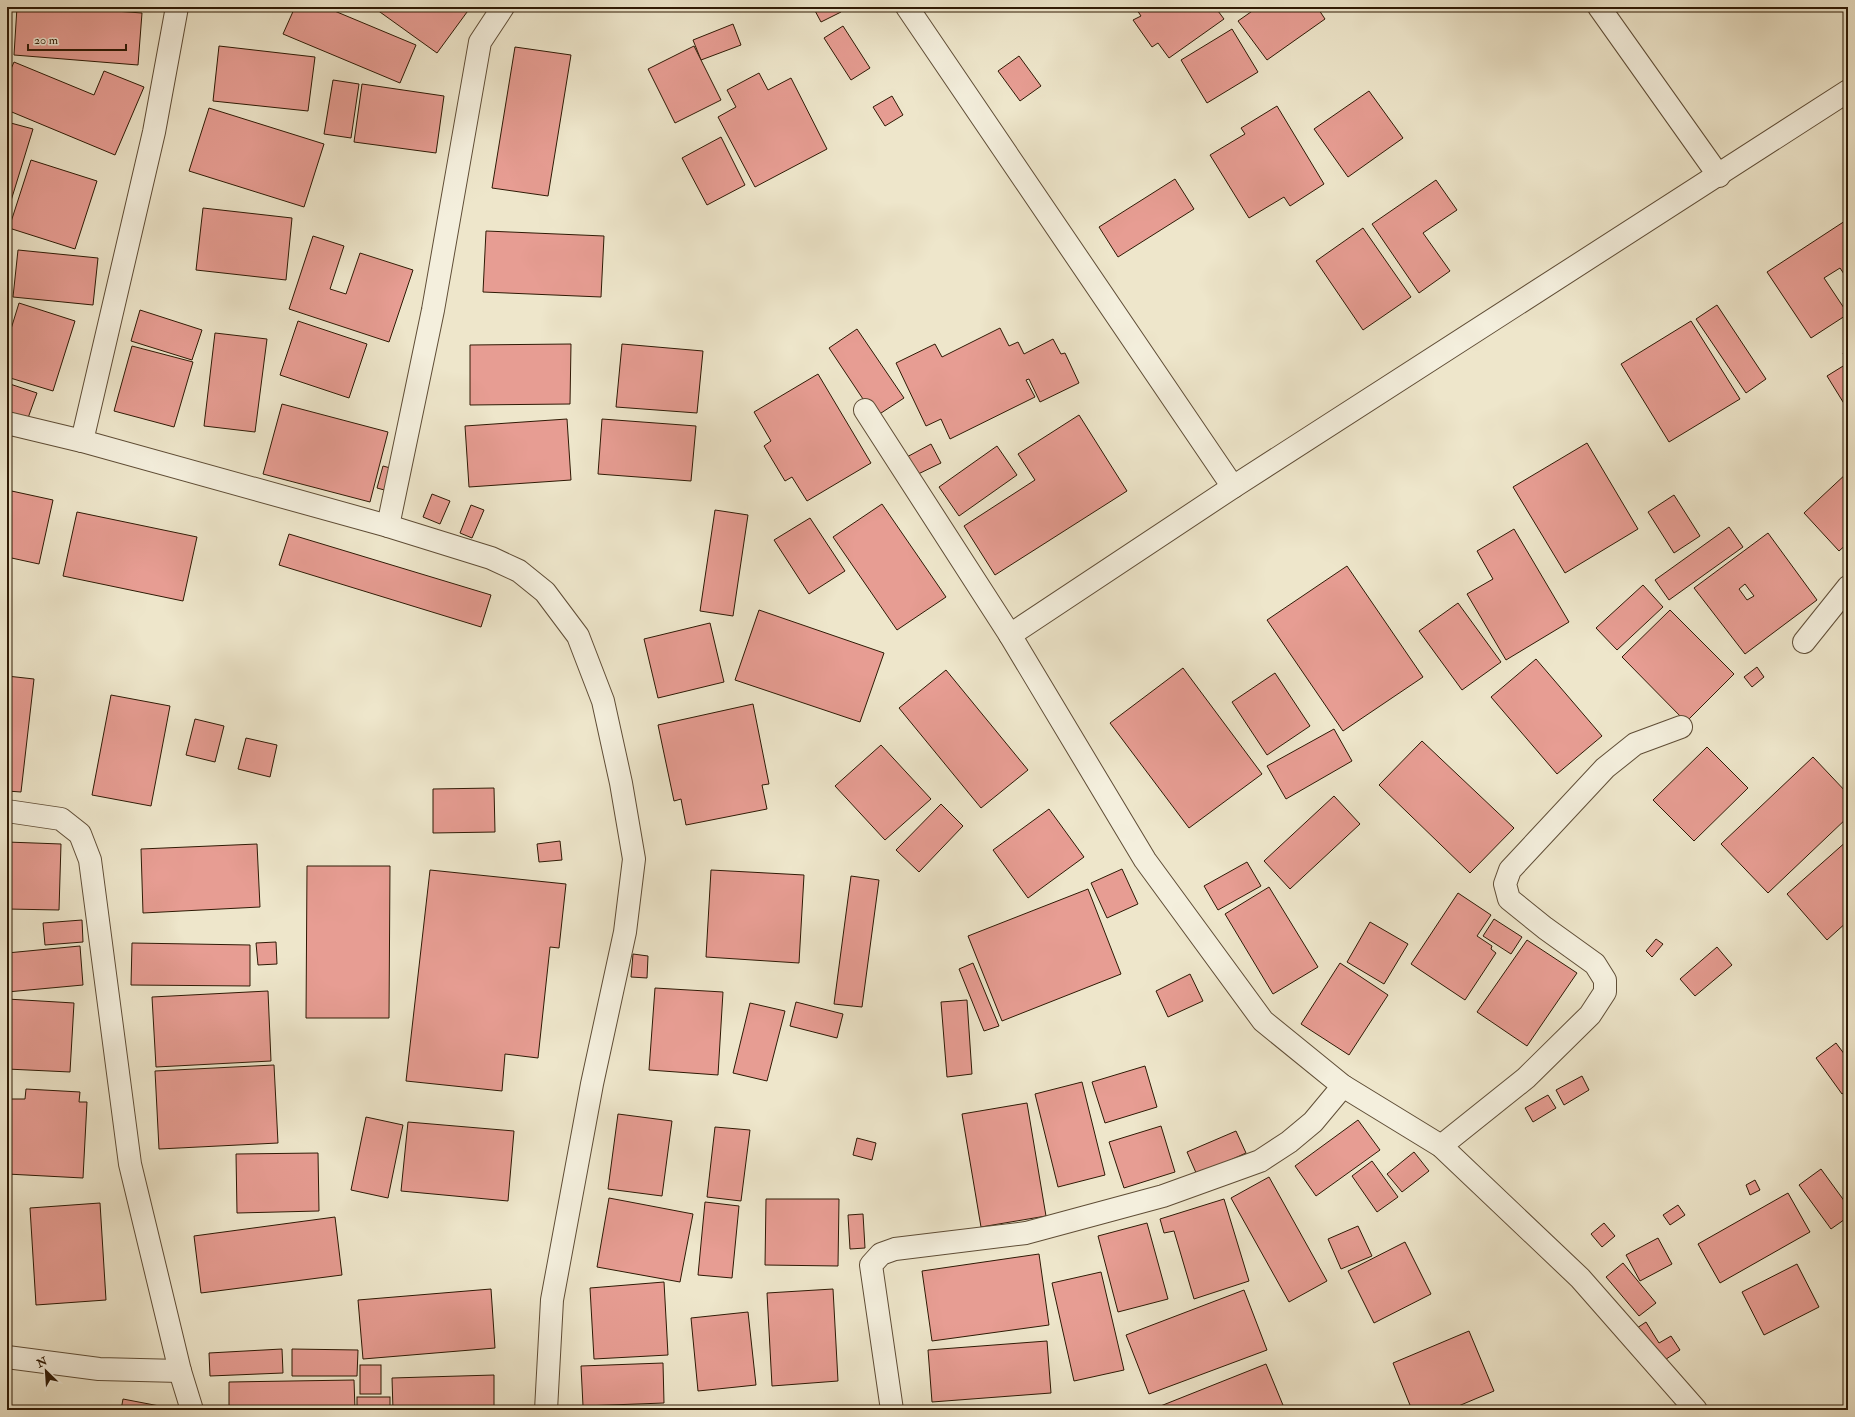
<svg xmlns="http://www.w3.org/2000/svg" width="1855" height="1417" font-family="'IM FELL Double Pica',serif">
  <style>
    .building { fill: #e79d93; stroke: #2f1a05; fill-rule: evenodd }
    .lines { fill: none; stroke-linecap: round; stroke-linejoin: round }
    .minor-casing { stroke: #5f4d36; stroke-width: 24 }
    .minor { stroke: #f4efdd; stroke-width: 22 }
  </style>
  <rect width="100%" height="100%" fill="#eee6cb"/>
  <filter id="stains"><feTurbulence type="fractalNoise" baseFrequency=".005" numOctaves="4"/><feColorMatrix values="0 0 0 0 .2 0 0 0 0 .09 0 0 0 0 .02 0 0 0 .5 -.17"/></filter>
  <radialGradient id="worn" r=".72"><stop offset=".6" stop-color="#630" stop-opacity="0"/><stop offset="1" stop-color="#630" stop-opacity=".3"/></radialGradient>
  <g class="building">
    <polygon points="17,7 61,7 142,13 138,65 14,55"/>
    <polygon points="268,7 281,7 280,11"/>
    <polygon points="295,7 325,7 416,45 400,83 283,34"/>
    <polygon points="373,7 469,7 470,8 437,53"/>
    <polygon points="813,7 838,7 841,12 821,22"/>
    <polygon points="1135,7 1215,7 1224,19 1169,58 1158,43 1152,47 1133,20 1141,16"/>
    <polygon points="1258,7 1317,7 1325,19 1267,60 1238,21"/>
    <polygon points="733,24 741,45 701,60 693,40"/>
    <polygon points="843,26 870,68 851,80 824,38"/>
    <polygon points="1232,29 1258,72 1207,103 1181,60"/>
    <polygon points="219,46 315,57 308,111 213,101"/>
    <polygon points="694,46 721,100 675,123 648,69"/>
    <polygon points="515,47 571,55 548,196 492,188"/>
    <polygon points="1019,56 1041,86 1020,101 998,71"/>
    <polygon points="14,62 94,95 104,71 144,87 115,155 7,110 7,78"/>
    <polygon points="759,73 768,90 791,78 827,149 755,187 718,117 736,107 727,90"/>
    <polygon points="333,80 359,84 351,138 324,134"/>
    <polygon points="362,84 444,96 436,153 354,142"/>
    <polygon points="1369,91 1403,138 1348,177 1314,129"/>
    <polygon points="892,96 903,115 885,126 873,107"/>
    <polygon points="1277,106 1324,184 1290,206 1284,197 1249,218 1210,155 1245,134 1241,128"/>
    <polygon points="209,108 324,144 304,207 189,171"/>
    <polygon points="7,122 33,129 10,204 7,203"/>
    <polygon points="721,137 745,185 707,205 682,158"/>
    <polygon points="31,160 97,181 75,249 9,228"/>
    <polygon points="1175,179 1194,209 1118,257 1099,227"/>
    <polygon points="1436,180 1457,210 1423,233 1450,271 1419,293 1372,224"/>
    <polygon points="203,208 292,218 286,280 196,270"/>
    <polygon points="1848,219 1848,280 1840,268 1824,278 1848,314 1811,338 1767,272"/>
    <polygon points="1363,228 1411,297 1363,330 1316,261"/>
    <polygon points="486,231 604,236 601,297 483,292"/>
    <polygon points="313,236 344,246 330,289 346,294 360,253 413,270 389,342 289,309"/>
    <polygon points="18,250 98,258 93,305 13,297"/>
    <polygon points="19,303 75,321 53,391 7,377 7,342"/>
    <polygon points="1717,305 1766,379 1746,393 1696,319"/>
    <polygon points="140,310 202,330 192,360 131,341"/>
    <polygon points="298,321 367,344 349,398 280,375"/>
    <polygon points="1691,321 1740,399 1669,442 1621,364"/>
    <polygon points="1000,328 1009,346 1018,342 1024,354 1053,339 1061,354 1065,353 1079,383 1040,402 1029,379 1026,380 1035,397 950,439 941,419 926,426 896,363 935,344 942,357"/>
    <polygon points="857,329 904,398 875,417 829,348"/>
    <polygon points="215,333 267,339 255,432 204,426"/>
    <polygon points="571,344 570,404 470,405 470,345"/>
    <polygon points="622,344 703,351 697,413 616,407"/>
    <polygon points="132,346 193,362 174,427 114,411"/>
    <polygon points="1848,350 1848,362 1843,353"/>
    <polygon points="1848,363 1848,410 1827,376"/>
    <polygon points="818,374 871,463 807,501 792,477 785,481 764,446 771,441 754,412"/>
    <polygon points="7,383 37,393 28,418 7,411"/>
    <polygon points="282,404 388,432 370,502 263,474"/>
    <polygon points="1079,415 1127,491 995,575 964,526 1035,480 1018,454"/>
    <polygon points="567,419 571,480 469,487 465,426"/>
    <polygon points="602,419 696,426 691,481 598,474"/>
    <polygon points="1587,443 1638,529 1565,573 1513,487"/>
    <polygon points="931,444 941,463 914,476 905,458"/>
    <polygon points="997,446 1017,475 959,516 939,487"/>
    <polygon points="383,466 394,469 388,491 377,488"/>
    <polygon points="1848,472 1848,543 1839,551 1804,513"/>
    <polygon points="7,490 53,500 39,564 7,557"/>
    <polygon points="432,494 450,501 440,524 423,517"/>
    <polygon points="1674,495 1700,536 1674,553 1648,512"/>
    <polygon points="882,504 946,597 897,630 833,537"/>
    <polygon points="471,505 484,510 472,538 460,533"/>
    <polygon points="715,510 748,515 733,616 700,611"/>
    <polygon points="77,512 197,537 183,601 63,576"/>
    <polygon points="810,518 845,571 809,594 774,540"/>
    <polygon points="1729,527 1743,547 1669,600 1655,580"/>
    <polygon points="1514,529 1569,622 1506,660 1467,594 1493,579 1477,551"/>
    <path d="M1768,533l49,67 -72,54 -51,-66zM1745,584l9,12 -7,4 -8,-11z"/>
    <polygon points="289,534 491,595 481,627 279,565"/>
    <polygon points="1347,566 1423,677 1343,731 1267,620"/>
    <polygon points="1643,585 1663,607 1617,650 1596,628"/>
    <polygon points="1458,603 1501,662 1462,690 1419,631"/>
    <polygon points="759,610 884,653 860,722 735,680"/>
    <polygon points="1670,610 1734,674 1686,722 1622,657"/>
    <polygon points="710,623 724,682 658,698 644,639"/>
    <polygon points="1536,659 1602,736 1557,774 1491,697"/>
    <polygon points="1757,667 1764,677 1752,687 1744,677"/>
    <polygon points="1183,668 1262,774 1189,828 1110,723"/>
    <polygon points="946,670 1028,770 981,808 899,708"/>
    <polygon points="1275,673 1310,726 1267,755 1232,702"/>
    <polygon points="7,676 34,679 21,792 7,791"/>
    <polygon points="111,695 170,706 151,806 92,795"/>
    <polygon points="753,704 769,784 762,785 767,809 686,825 681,799 674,801 658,725"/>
    <polygon points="195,719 224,726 215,762 186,755"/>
    <polygon points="1334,729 1352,761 1286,799 1267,766"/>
    <polygon points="246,738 277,745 270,777 238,769"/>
    <polygon points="1422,741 1514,828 1470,873 1379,785"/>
    <polygon points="881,745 931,799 885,840 835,786"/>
    <polygon points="1707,747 1748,788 1694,841 1653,800"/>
    <polygon points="1813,757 1848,794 1848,817 1768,893 1721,844"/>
    <polygon points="494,788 495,832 433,833 433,789"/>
    <polygon points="1334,796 1360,824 1290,889 1264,861"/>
    <polygon points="941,804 963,826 919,872 896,850"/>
    <polygon points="1049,809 1084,857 1028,898 993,850"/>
    <polygon points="1848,840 1848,921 1827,940 1787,894"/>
    <polygon points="560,841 562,860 539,862 537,844"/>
    <polygon points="7,842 61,844 59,910 7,909"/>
    <polygon points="257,844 260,907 143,913 141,849"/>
    <polygon points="1247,862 1261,886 1218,910 1204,886"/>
    <polygon points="307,866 390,866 389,1018 306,1018"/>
    <polygon points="1122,869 1138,904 1107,918 1091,883"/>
    <polygon points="430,870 566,884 559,948 550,947 538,1058 505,1054 502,1091 406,1081"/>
    <polygon points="711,870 804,875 799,963 706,957"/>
    <polygon points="851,876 879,880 862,1007 834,1004"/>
    <polygon points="1269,887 1318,967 1273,994 1225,914"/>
    <polygon points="1088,889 1121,974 1002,1021 968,936"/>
    <polygon points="1458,893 1491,915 1477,936 1492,946 1491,949 1496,953 1465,1000 1411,964"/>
    <polygon points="1494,919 1522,937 1511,954 1483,936"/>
    <polygon points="82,920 83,942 45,945 43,923"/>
    <polygon points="1370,922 1408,944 1384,984 1347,962"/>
    <polygon points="1656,939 1663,944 1652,957 1646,951"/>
    <polygon points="1527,940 1577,973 1527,1046 1477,1012"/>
    <polygon points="276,942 277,964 258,965 256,943"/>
    <polygon points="132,943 250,945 250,986 131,985"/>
    <polygon points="80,946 83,985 7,992 7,953"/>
    <polygon points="1717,947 1732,965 1695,996 1680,979"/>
    <polygon points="633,954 648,956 647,978 631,977"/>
    <polygon points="973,963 999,1026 984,1031 959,969"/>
    <polygon points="1340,963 1388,995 1349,1055 1301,1024"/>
    <polygon points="1190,974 1203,1001 1168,1017 1156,991"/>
    <polygon points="655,988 723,992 718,1075 649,1070"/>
    <polygon points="268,991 271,1061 156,1067 152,997"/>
    <polygon points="7,999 74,1003 70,1072 7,1069"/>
    <polygon points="967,1000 972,1074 947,1077 941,1002"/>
    <polygon points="796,1002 843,1014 837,1038 790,1026"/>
    <polygon points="750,1003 785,1011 767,1081 733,1073"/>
    <polygon points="1836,1043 1848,1059 1848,1090 1842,1094 1816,1058"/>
    <polygon points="274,1065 278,1143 159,1149 155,1071"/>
    <polygon points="1145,1066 1157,1107 1105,1123 1092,1082"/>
    <polygon points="1582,1076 1589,1090 1564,1105 1556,1090"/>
    <polygon points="1082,1082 1105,1175 1058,1187 1035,1094"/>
    <polygon points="26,1089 80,1092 79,1102 87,1102 83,1178 7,1174 7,1099 25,1099"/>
    <polygon points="1548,1095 1556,1108 1533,1122 1525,1108"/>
    <polygon points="1027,1103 1046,1216 981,1227 962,1114"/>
    <polygon points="618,1114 672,1121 662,1196 608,1189"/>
    <polygon points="366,1117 403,1125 388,1198 351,1190"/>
    <polygon points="1358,1120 1380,1150 1316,1196 1295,1166"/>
    <polygon points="408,1122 514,1131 508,1201 401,1191"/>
    <polygon points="1161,1126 1175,1172 1124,1188 1109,1142"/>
    <polygon points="715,1127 750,1130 741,1201 707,1197"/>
    <polygon points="1236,1131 1246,1153 1197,1175 1187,1152"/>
    <polygon points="857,1138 876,1143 872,1160 853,1155"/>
    <polygon points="1414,1152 1429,1171 1402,1192 1387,1174"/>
    <polygon points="318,1153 319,1211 237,1213 236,1154"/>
    <polygon points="1372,1161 1398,1197 1377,1212 1352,1176"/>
    <polygon points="1821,1169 1848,1206 1848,1217 1831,1229 1799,1185"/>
    <polygon points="1269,1177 1327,1281 1289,1302 1231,1198"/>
    <polygon points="1755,1180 1760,1190 1750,1195 1746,1185"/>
    <polygon points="1788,1193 1810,1232 1720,1283 1698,1244"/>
    <polygon points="609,1198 693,1214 680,1282 597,1267"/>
    <polygon points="8,1199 10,1301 7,1301 7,1199"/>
    <polygon points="766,1199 839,1199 838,1266 765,1265"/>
    <polygon points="1224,1199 1249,1281 1194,1299 1174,1231 1164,1233 1160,1219"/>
    <polygon points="705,1202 739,1206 732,1278 698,1275"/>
    <polygon points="100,1203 106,1300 36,1305 30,1208"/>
    <polygon points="1678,1205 1685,1215 1670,1225 1663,1215"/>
    <polygon points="863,1214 865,1248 850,1249 848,1215"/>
    <polygon points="335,1217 342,1275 201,1293 194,1236"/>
    <polygon points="1147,1223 1168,1299 1118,1312 1098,1236"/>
    <polygon points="1604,1223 1615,1236 1602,1247 1591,1234"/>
    <polygon points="1358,1226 1372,1256 1341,1269 1328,1239"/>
    <polygon points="1658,1238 1672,1264 1640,1281 1626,1255"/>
    <polygon points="1405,1242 1431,1294 1374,1323 1348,1271"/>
    <polygon points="1039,1254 1049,1325 932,1341 922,1271"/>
    <polygon points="1623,1263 1656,1303 1639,1316 1606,1277"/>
    <polygon points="1797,1264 1819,1307 1764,1335 1742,1292"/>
    <polygon points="1101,1272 1124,1370 1074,1381 1052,1283"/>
    <polygon points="664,1282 668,1355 594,1359 590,1288"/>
    <polygon points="491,1289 495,1348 363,1359 358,1300"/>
    <polygon points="833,1289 838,1381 772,1386 767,1293"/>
    <polygon points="1244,1290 1267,1350 1149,1394 1126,1335"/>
    <polygon points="748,1312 756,1385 698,1391 691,1318"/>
    <polygon points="1646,1322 1659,1343 1671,1336 1680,1350 1657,1365 1634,1330"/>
    <polygon points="1469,1331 1494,1391 1449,1410 1412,1410 1393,1363"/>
    <polygon points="1047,1341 1051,1393 932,1402 928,1350"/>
    <polygon points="282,1349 283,1373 210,1376 209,1353"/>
    <polygon points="292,1349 358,1350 357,1376 292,1376"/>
    <polygon points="663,1363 664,1403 583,1406 581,1366"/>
    <polygon points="1266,1364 1285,1410 1154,1410 1153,1409"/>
    <rect x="360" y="1365" width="21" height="29"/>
    <polygon points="494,1375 494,1410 393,1410 392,1378"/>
    <polygon points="354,1380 355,1410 229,1410 229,1382"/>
    <rect x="357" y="1397" width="33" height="13"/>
    <polygon points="123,1399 175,1409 121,1410"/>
    <rect x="744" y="1407" width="24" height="3"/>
    <polygon points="1497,1407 1499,1410 1490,1410"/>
    <polygon points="861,1409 861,1410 777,1410"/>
  </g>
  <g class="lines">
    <g class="minor-casing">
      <g id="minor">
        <polyline points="907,7 1233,487"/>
        <polyline points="1599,7 1719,176"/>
        <polyline points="865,410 1010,635 1145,860 1263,1021 1343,1086 1441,1146 1580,1278 1696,1410"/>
        <polyline points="7,423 82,441 388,526 491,558 519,571 545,592 578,636 603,701 621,783 634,859 625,932 592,1084 552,1300 546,1410"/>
        <polyline points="82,441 154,132 177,7"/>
        <polyline points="388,526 433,310 480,42 503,7"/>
        <polyline points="1010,635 1233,487 1848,91"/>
        <polyline points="1804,642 1848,587"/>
        <polyline points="7,811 61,819 80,834 90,860 130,1164 180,1371 192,1410"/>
        <polyline points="1441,1146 1526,1078 1590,1015 1605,992 1605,980 1595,964 1545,928 1509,899 1505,884 1510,870 1605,768 1635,744 1681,727"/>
        <polyline points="7,1357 99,1369 180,1371"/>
        <polyline points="892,1410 871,1265 881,1254 895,1249 1026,1233 1163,1196 1260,1161 1289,1142 1313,1122 1343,1086"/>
      </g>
    </g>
    <use href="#minor" class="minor"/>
  </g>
  <rect width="1855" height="1417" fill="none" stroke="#eee6cb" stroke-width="24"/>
  <rect x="8" y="8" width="1839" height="1401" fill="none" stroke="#2f1a05" stroke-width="2"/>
  <rect x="12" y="12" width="1831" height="1393" fill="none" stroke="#2f1a05"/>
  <g transform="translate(46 1371) rotate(335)" stroke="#f4efdd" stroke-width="3" paint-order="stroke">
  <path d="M0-3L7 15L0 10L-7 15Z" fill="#2f1a05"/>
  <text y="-6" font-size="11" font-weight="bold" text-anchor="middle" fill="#2f1a05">N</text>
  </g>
  <path d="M28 44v6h98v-6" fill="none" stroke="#2f1a05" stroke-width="2"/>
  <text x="34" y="44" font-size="12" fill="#2f1a05" stroke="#f4efdd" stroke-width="3" paint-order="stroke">20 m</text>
  <rect width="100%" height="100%" filter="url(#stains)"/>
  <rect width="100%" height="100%" fill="url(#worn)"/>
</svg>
